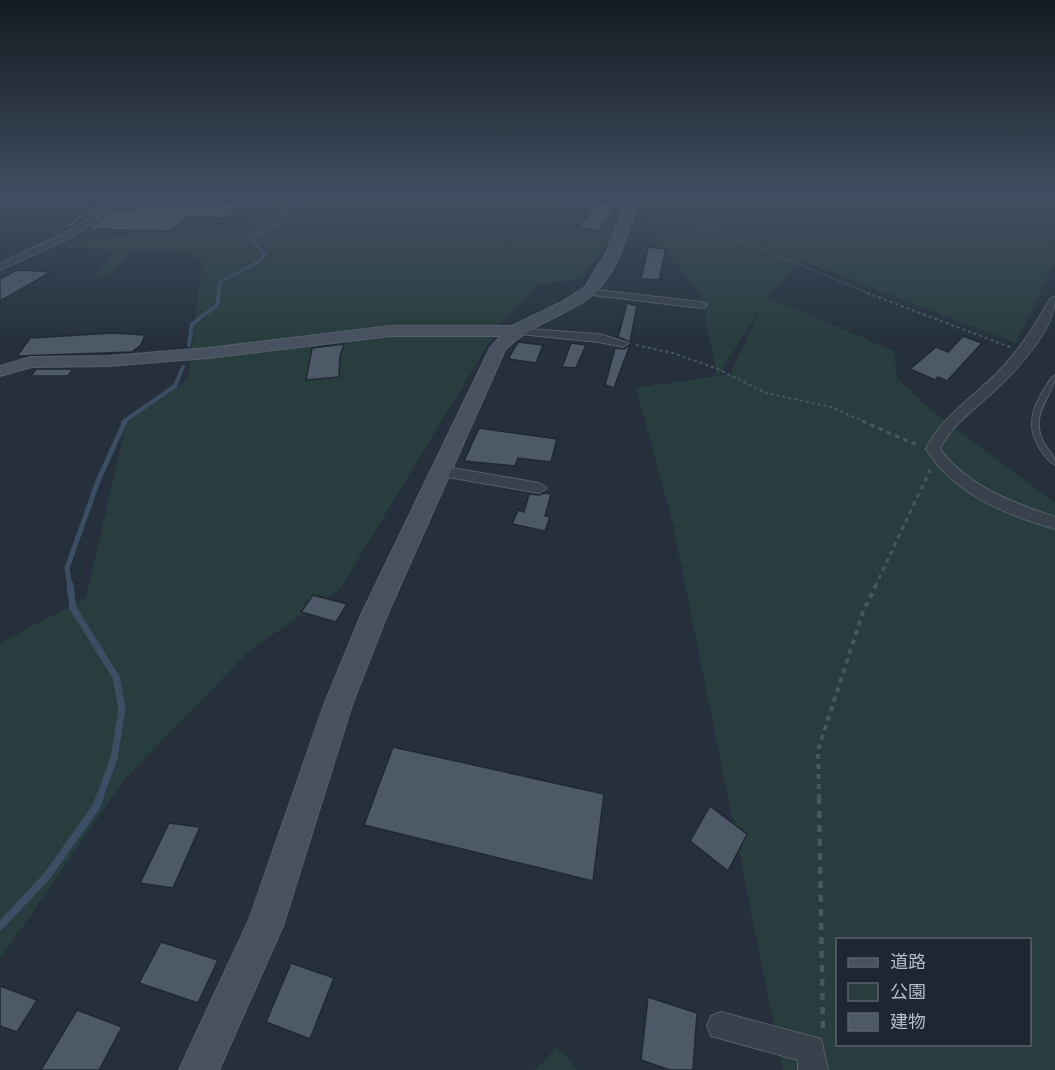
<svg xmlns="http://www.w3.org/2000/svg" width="1055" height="1070" font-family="Raleway,'Noto Sans JP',sans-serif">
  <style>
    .green { fill: #283d3e; fill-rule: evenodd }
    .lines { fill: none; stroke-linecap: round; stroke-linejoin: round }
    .stream-far4 { stroke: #3b4e64; stroke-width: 3 }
    .stream-far3 { stroke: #3b4e64; stroke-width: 4 }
    .stream-far2 { stroke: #3b4e64; stroke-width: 5 }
    .stream-far1 { stroke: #3b4e64; stroke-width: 7 }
    .stream { stroke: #3b4e64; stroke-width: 8 }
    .building { fill: #4e5967; stroke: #1f2833; stroke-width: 1.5 }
    .lane-casing { stroke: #565f6a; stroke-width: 2 }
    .street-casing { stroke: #565f6a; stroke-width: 2 }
    .secondary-casing { stroke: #565f6a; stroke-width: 2 }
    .path-far4 { stroke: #465a5c; stroke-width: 1.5; stroke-dasharray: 2 2; stroke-linecap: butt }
    .path-far3 { stroke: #465a5c; stroke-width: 2; stroke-dasharray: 3 3; stroke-linecap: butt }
    .path-far2 { stroke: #465a5c; stroke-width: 3; stroke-dasharray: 4.5 4.5; stroke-linecap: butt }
    .path-far1 { stroke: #465a5c; stroke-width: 4; stroke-dasharray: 5 5; stroke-linecap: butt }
    .path { stroke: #465a5c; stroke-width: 4.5; stroke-dasharray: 7 7; stroke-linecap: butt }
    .lane { fill: #38414c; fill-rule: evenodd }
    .street { fill: #38414c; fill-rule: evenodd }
    .secondary { fill: #47515f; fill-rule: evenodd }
  </style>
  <rect width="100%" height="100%" fill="#25303c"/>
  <g class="green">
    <polygon points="203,194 569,194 562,213 623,225 582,279 538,284 500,325 340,589 251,649 124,780 0,959 0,643 86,598 127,419 188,379 202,261 183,251 134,250 108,276 92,277 116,250 65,247 77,241 133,236 152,216 158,216 148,236 230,235 267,205"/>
    <path d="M645,194h410v68l-39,81 -214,-82 -35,36 127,54 3,27 35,33 123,92v567h-272l-111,-550 -36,-132 81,-12 -16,-80 -28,-36 -23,-20zM763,304l-33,71 -12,1zM838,940h192v104h-192z"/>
    <polygon points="557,1047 578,1070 535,1070"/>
  </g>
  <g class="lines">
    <polyline class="stream-far4" points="218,294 220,282 256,263 265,255 250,238 275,225 303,194"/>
    <g class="stream-far3">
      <polyline points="189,345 192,324 217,305 219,293"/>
      <polyline points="123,422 175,386 183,367"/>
    </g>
    <polyline class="stream-far2" points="70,587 67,568 98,481 125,421"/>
    <polyline class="stream-far1" points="70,585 73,608 116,677 122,709 114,758 99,799"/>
    <polyline class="stream" points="0,926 47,876 96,807 100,797"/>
  </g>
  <g class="building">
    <polygon points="170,200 243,204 226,218 186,217 171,231 87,229 115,210 132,211 144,201"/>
    <polygon points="599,202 615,208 599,231 578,227 591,212 585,210"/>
    <polygon points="91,208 98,209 69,228 61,228"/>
    <polygon points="648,247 666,249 659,280 641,279"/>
    <polygon points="25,270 51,272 0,301 0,279 15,271"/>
    <polygon points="627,303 637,306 630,342 618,337"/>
    <polygon points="113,333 145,335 141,345 132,352 17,356 30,338"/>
    <polygon points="963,336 982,343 947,381 938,377 935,380 910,369 936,347 948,352"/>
    <polygon points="518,342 543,345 536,363 508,359"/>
    <polygon points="571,343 586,345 576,368 562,367"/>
    <polygon points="344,344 340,356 339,377 306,380 312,348"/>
    <polygon points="630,345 614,388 605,385 615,348 624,349"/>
    <polygon points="36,369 73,369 68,376 31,376"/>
    <polygon points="479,428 557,439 551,462 518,458 515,466 464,461"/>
    <polygon points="544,493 551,494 545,516 550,517 545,531 512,524 518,510 524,512 529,494 539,495"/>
    <polygon points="313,595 347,604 336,622 301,612"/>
    <polygon points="393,747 604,794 593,881 364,825"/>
    <polygon points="710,806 747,834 728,871 690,841"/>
    <polygon points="169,823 200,827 173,888 140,883"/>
    <polygon points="161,942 218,960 198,1003 139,983"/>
    <polygon points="291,963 334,978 310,1039 266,1022"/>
    <polygon points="0,986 37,1000 17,1032 0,1026"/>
    <polygon points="648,997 697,1013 693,1070 670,1070 641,1060"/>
    <polygon points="77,1010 122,1027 99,1070 41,1070"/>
  </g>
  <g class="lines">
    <g class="lane-casing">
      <path id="lane" d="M1055,375c0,15 -15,29 -16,45 -1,10 2,20 8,28 4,6 8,8 8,17 -7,-4 -12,-11 -16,-18 -16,-26 -2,-47 13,-70z"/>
    </g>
    <g class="street-casing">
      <g id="street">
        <polygon points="124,194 133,194 72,237 0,270 0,263 66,233"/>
        <polygon points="580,194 592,194 628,205 624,208"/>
        <polygon points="588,289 701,302 707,305 701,308 584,294 583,292"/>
        <path d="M1055,297c0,37 -45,80 -72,104 -16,14 -33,27 -43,48 29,38 71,53 115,68v12c-50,-15 -100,-34 -129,-80 16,-34 50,-53 75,-80 21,-22 35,-46 50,-71z"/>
        <polygon points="513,328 599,334 629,343 623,347 599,342 509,333 509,329"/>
        <polygon points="441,466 539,483 547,488 539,493 436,475 434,471 436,467"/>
        <polygon points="721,1012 821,1039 828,1070 798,1070 798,1060 711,1036 707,1026 711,1016"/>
      </g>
    </g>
    <g class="secondary-casing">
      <path id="secondary" d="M629,194h12c-13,36 -23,87 -58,108 -27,17 -55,24 -78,48l-117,263 -36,92 -69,221 -64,144h-40l70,-150 75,-215 38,-92 128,-265 11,-12h-111l-182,22 -99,8 -77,1 -32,9v-10l31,-9 78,-1 99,-8 182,-22h122l50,-24 23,-15 22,-36z"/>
    </g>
    <path class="path-far4" d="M643,209c79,19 152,55 228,85"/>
    <g class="path-far3">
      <polyline points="867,293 1010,347"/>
      <polyline points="636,345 676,354 718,369 766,393 831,407 865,422"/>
    </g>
    <g class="path-far2">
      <polyline points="862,421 919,446"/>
      <polyline points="875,587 930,470"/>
    </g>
    <polyline class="path-far1" points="819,799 818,750 863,612 876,585"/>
    <polyline class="path" points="819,797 823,1032"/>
    <use href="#lane" class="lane"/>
    <use href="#street" class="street"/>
    <use href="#secondary" class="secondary"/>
  </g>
  <linearGradient id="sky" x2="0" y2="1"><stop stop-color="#141a21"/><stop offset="0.57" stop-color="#404e61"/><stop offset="1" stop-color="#404e61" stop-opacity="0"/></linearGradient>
  <rect width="1055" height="343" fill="url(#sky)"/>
  <rect x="836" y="938" width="195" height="108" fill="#1d2631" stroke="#59626d" stroke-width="1.5"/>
  <rect x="848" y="958" width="30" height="9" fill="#47515f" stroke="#59626d" stroke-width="1.5"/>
  <text x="890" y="968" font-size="18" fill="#b4bcc7">道路</text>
  <rect x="848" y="983" width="30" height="18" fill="#283d3e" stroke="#59626d" stroke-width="1.5"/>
  <text x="890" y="998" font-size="18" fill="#b4bcc7">公園</text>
  <rect x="848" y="1013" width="30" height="18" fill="#4e5967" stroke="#59626d" stroke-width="1.5"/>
  <text x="890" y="1028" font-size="18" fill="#b4bcc7">建物</text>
</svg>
